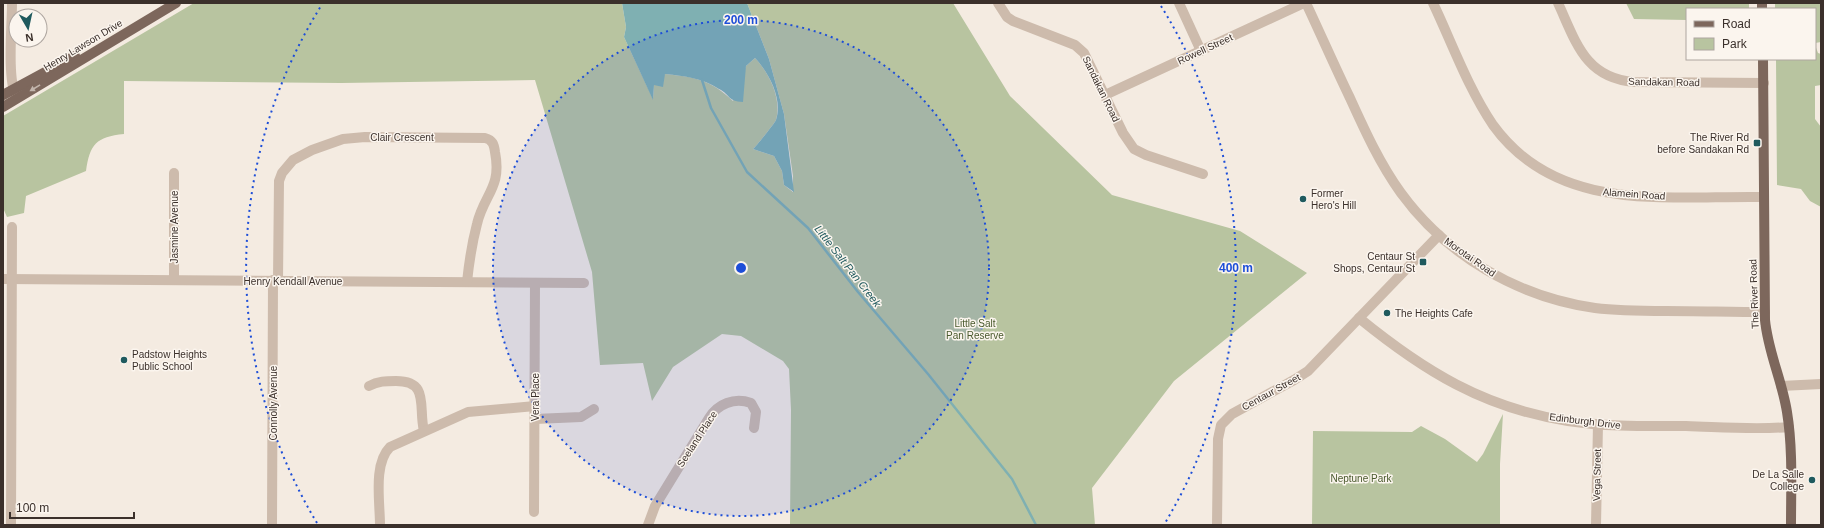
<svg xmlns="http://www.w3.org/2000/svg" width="1824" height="528" font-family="Arial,sans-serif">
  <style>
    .green { fill: #b8c4a0 }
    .water { fill: #7fb0b2 }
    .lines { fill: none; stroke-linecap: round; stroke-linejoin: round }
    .stream { stroke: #7fb0b2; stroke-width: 2.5 }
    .minor { stroke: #cdbbac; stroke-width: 10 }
    .major { stroke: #7d675c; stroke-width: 10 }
    .oneway { fill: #c2b5ac }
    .ring { fill: none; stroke: #1d4ed8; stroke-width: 2; stroke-dasharray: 2 4 }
    .poi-dot { fill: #1f5a5e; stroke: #fbf5ee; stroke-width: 1.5 }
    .labels { text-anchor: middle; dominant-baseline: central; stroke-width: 3; stroke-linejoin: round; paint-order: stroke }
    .street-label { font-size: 10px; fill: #3b302b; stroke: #fbf5ee }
    .poi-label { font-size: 10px; fill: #3b302b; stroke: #fbf5ee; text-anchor: end }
    .park-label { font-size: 10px; fill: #4a5a2e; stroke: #fbf5ee }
    .water-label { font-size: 11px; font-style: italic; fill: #1f5a5e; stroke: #fbf5ee }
    .centre { fill: #1d4ed8; stroke: #fbf5ee; stroke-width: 2 }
    .ring-label { font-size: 12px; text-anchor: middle; font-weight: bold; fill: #1d4ed8; stroke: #fbf5ee; stroke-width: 3; stroke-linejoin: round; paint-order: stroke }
  </style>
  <rect width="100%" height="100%" fill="#f4ebe1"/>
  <g class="green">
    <path d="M194,3h428l4,24 -2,10 29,62 1,-15 11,-10c30,3 46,6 68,27l13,-35 9,-8c14,15 27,40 21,62 -1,3 -19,25 -23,29l21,7 8,15 2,14 9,7v-16l-9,-62 -15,-55 -22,-56h206l57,93 102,99 128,36 67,42 -133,108 -82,107 3,37h-305l1,-115 -2,-41 -6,-8 -42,-25 -19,-2 -49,33 -21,34 -9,-38 -43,2 -8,-93 -57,-192 -194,3 -217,-2v53c-28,3 -34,10 -38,37l-60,25 -2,17 -17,4 -4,-9v-92z"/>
    <polygon points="1626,3 1749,3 1749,9 1687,9 1687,20 1634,19"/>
    <polygon points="1775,3 1821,3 1821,42 1815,43 1815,9 1775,9"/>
    <polygon points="1815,45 1818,53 1821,54 1821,85 1815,86 1815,119 1821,127 1821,207 1810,201 1801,189 1777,185 1776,59 1815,59"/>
    <polygon points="1503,414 1500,464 1500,525 1312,525 1313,431 1412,432 1421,426 1445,439 1477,462 1483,454"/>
  </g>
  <path class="water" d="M622,3h125l22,56 15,55 10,78 -10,-7 -2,-14 -8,-15 -21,-7c4,-4 22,-26 23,-29 7,-21 -7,-47 -21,-62l-9,8 -3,36c-16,-1 -12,-7 -24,-13 -17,-11 -34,-13 -54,-15l-2,13 -9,-2 -1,15 -29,-63 2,-10z"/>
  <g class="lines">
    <polyline class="stream" points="702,80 711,108 747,172 808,228 858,292 928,374 1012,479 1036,525"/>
    <g class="minor">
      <path d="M12,3c0,22 -5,76 4,93"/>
      <polyline points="998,3 1007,17 1013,21 1075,45 1084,53 1123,133 1134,149 1146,155 1203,174"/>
      <polyline points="1179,3 1201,51"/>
      <path d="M1306,3c15,32 29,64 44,95 15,33 30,66 51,95 46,63 117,104 194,115 24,3 48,3 71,3 33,0 66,1 99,1"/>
      <path d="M1433,3c19,40 35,85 60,122 65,90 176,70 271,72"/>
      <path d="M1558,3c18,39 27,75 76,79l130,1"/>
      <polyline points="1105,95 1304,3"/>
      <polyline points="3,279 584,283"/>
      <polyline points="174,280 174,173"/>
      <path d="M278,280l1,-99 3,-8 11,-13 19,-10 31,-11 22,-2 120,1c8,2 9,7 10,14 7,36 -11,42 -18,72 -5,19 -8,39 -10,58"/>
      <path d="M1359,318c65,53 125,90 209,103 39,6 79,5 118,5 34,1 69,4 103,1"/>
      <path d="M369,386c9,-5 17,-5 27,-5 34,0 22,26 28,50"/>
      <polyline points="1781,386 1821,384"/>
      <polyline points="535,419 581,417 594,409"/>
      <polyline points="534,512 535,283"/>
      <polyline points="11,525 12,227"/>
      <polyline points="272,525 273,280"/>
      <path d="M380,525c0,-23 -7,-61 10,-78l78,-35 67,-6"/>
      <path d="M648,525l7,-19 54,-88c9,-14 25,-21 42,-15l5,9 -2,16"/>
      <polyline points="1217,525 1218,439 1221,425 1232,414 1294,380 1308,371 1439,235"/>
      <polyline points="1596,525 1598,424"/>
    </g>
    <g class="major">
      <polyline points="1762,3 1762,9"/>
      <path d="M1763,59l2,261c3,32 17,60 22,92 6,37 4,76 4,113"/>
      <polyline points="3,95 75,56"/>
      <polyline points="3,107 176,3"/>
    </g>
  </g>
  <defs><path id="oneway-solid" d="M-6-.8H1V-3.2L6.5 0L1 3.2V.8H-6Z"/></defs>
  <use class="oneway" href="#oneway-solid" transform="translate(35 88) rotate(149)"/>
  <circle cx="741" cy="268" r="248" fill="#1d4ed8" fill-opacity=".12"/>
  <g class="ring">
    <circle cx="741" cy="268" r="248"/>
    <path d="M317 523A495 495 0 0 1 321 6M1161 6A495 495 0 0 1 1165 523"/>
  </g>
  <g class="poi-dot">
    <rect x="1753" y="139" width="8" height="8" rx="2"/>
    <circle cx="1303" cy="199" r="4"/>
    <rect x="1419" y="258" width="8" height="8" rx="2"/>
    <circle cx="1387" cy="313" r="4"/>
    <circle cx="124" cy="360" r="4"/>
    <circle cx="1812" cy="480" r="4"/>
  </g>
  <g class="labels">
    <g class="street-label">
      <text transform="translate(83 45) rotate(-31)">Henry Lawson Drive</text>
      <text transform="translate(1205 49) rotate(-25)">Rowell Street</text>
      <text transform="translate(1664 82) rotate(1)">Sandakan Road</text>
      <text transform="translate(1101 89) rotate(64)">Sandakan Road</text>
      <text x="402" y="137">Clair Crescent</text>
      <text transform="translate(1634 194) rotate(4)">Alamein Road</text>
      <text transform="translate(174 227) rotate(-90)">Jasmine Avenue</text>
      <text transform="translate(1470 257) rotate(35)">Morotai Road</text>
      <text x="293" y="281">Henry Kendall Avenue</text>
      <text transform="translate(1754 294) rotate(-92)">The River Road</text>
      <text transform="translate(1271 392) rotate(-29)">Centaur Street</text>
      <text transform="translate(535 397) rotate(-90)">Vera Place</text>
      <text transform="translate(273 403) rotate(-90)">Connolly Avenue</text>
      <text transform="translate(1585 421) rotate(7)">Edinburgh Drive</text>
      <text transform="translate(697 439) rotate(-57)">Seeland Place</text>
      <text transform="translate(1597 475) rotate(-89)">Vega Street</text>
    </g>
    <g class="poi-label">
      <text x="1749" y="137">The River Rd<tspan x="1749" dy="12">before Sandakan Rd</tspan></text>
      <text x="1311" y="193" text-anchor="start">Former<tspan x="1311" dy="12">Hero's Hill</tspan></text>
      <text x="1415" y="256">Centaur St<tspan x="1415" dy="12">Shops, Centaur St</tspan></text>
      <text x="1395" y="313" text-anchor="start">The Heights Cafe</text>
      <text x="132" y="354" text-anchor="start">Padstow Heights<tspan x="132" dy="12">Public School</tspan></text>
      <text x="1804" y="474">De La Salle<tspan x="1804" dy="12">College</tspan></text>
    </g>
    <g class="park-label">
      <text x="975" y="323">Little Salt<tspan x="975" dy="12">Pan Reserve</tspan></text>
      <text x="1361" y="478">Neptune Park</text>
    </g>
    <g class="water-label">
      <text transform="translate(848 266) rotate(52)">Little Salt Pan Creek</text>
    </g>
  </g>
  <circle cx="741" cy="268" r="6" class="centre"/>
  <g class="ring-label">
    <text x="741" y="24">200 m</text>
    <text x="1236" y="272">400 m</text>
  </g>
  <rect width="1824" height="528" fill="none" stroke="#3b302b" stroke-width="8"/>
  <rect x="1686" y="8" width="130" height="52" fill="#fbf5ee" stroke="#aea6a0"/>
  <rect x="1694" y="21" width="20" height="6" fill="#7d675c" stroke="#aea6a0"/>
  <text x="1722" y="28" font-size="12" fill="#3b302b">Road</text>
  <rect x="1694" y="38" width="20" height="12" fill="#b8c4a0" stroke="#aea6a0"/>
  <text x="1722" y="48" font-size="12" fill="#3b302b">Park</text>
  <g transform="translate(28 28) rotate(171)"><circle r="19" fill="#fbf5ee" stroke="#aea6a0"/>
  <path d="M0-3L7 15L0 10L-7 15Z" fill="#1f5a5e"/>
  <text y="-6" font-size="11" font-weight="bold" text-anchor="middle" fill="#3b302b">N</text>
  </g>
  <path d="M10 512v6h124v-6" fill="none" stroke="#3b302b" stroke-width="2"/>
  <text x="16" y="512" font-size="12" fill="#3b302b" stroke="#fbf5ee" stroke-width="3" paint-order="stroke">100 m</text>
</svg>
